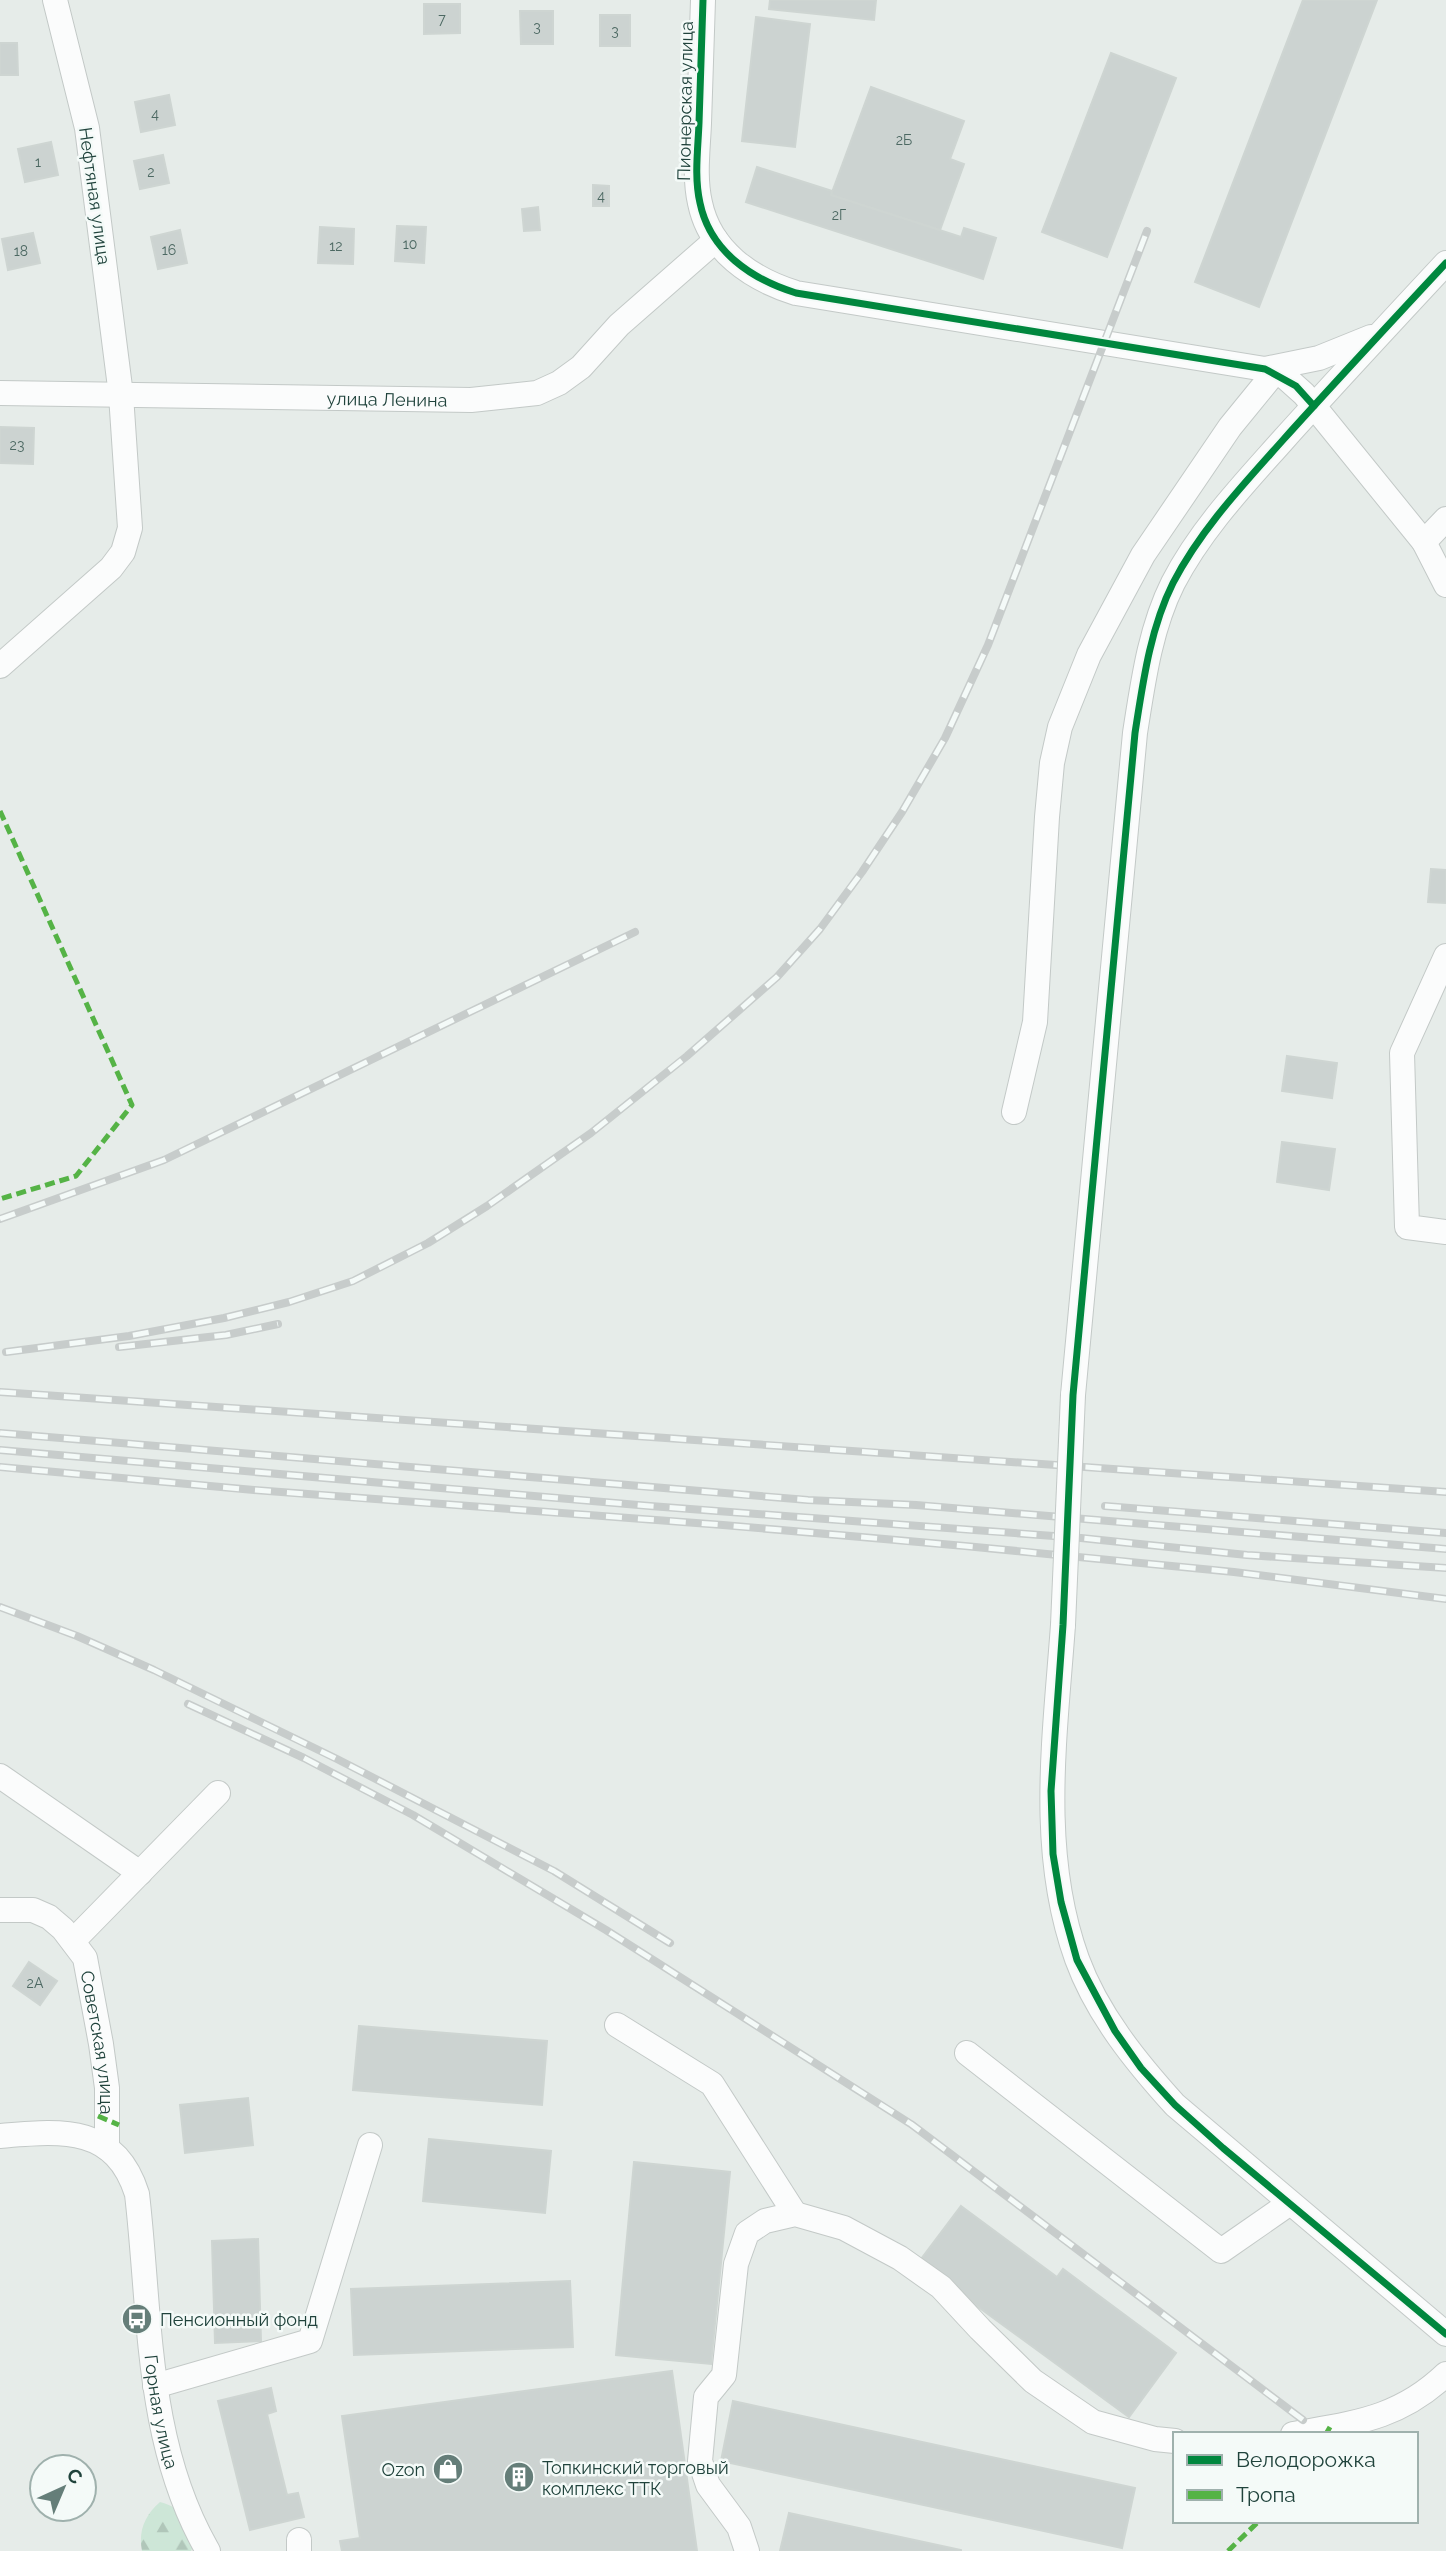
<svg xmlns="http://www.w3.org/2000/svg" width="1446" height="2551" font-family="Raleway,sans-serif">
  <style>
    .forest { fill: url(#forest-firs) }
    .building { fill: #ccd3d1; stroke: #ced5d2; stroke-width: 2 }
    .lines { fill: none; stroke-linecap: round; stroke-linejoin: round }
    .minor-casing { stroke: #c3c9c7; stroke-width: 26 }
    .minor { stroke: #fbfcfc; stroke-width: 24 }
    .rail-casing { stroke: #c7cccb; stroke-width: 8 }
    .rail { stroke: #f4faf8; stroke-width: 5; stroke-dasharray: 16; stroke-linecap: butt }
    .minor-bridge-casing { stroke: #c3c9c7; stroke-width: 26; stroke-linecap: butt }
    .minor-bridge { stroke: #fbfcfc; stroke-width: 24 }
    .quiet { stroke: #55b346; stroke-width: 5; stroke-dasharray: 10 5; stroke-linecap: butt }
    .cycleway-casing { stroke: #f4faf8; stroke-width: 11 }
    .cycleway { stroke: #00873e; stroke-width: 7 }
    .labels { text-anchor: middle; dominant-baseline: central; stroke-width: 5; stroke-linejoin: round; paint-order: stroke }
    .number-label { font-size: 14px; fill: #4c6862 }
    .street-label { font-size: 18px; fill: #20433c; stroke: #f4faf8 }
    .poi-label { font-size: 18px; fill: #20433c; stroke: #f4faf8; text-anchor: start }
  </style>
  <defs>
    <pattern id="forest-firs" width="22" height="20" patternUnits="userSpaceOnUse" patternTransform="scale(1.75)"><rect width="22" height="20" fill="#cde6d7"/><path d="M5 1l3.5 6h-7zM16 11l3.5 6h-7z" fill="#b0c6b9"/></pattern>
  </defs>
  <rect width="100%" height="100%" fill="#e6ece9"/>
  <path class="forest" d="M160,2502c26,7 26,20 33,44l-2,5h-49c-4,-20 3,-36 18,-49z"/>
  <g class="building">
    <polygon points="770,0 876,0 874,20 769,9"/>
    <polygon points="1303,0 1377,0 1259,307 1195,282"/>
    <polygon points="424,4 460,4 460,33 424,34"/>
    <polygon points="520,11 553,11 553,44 521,44"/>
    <rect x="600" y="15" width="30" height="31"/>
    <polygon points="756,17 810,24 795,147 742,141"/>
    <polygon points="0,43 17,43 18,75 0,75"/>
    <polygon points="1111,53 1176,78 1107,257 1042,232"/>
    <polygon points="871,87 964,121 950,159 964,164 940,230 831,195"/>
    <polygon points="169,95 175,125 141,132 135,102"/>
    <polygon points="51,142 58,175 25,182 18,149"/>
    <polygon points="163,155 169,183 140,189 134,161"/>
    <polygon points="757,167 832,191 831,195 961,237 964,228 996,238 983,279 746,202"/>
    <polygon points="593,185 609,186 609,206 593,206"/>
    <polygon points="538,207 540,230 524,231 522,209"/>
    <polygon points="397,226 426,227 424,263 395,261"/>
    <polygon points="320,227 354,229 353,264 318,263"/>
    <polygon points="180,230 187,263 158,269 151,237"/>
    <polygon points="33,233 40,263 8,270 2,239"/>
    <polygon points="0,427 34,428 33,464 0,463"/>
    <polygon points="1431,869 1446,870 1446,903 1428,902"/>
    <polygon points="1287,1056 1337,1063 1332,1098 1282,1091"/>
    <polygon points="1282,1142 1335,1149 1329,1190 1277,1182"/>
    <polygon points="29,1962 57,1981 40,2005 13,1986"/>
    <polygon points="359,2026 547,2041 542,2105 353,2090"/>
    <polygon points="248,2098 253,2145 185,2153 180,2105"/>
    <polygon points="429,2139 551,2151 545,2213 423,2201"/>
    <polygon points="634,2162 730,2172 711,2364 616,2355"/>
    <polygon points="961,2206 1057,2277 1063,2269 1176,2353 1129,2417 918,2263"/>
    <polygon points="258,2239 261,2341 215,2343 212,2241"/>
    <polygon points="570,2281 573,2347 354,2355 351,2289"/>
    <polygon points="672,2371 697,2551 342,2551 340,2541 360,2538 342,2416"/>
    <polygon points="271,2388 276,2411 267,2414 287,2495 298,2493 304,2517 250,2530 218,2401"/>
    <polygon points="733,2401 1135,2488 1122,2548 721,2461"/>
    <polygon points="789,2513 961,2550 961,2551 780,2551"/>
  </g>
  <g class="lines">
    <g class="minor-casing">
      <g id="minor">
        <path d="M703,0c-1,41 -3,82 -4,123 -1,26 -5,54 1,80 10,48 51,76 96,90l469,76 20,8 19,17 120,148 22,-23"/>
        <polyline points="1265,369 1319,358 1371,337"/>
        <path id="s1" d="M0,393l471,7 66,-7 22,-10 22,-16 38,-42 97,-85"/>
        <polyline points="1424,542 1446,585"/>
        <polyline points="0,666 111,568 123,552 130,528 121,395 87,128 55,0"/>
        <polyline points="1446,956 1402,1053 1407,1227 1446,1232"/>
        <polyline points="1014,1112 1035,1022 1047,817 1052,763 1060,727 1089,655 1143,555 1230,427 1274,373"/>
        <path d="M1073,1395l62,-662c8,-51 15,-104 38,-150 28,-54 70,-98 110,-143 54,-60 108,-118 163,-177"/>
        <path d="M1063,1625c-8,112 -25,226 14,334 20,55 59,103 98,146l271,229"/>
        <polyline points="0,1776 140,1873"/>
        <path id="s2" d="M0,1910h33l16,7 14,12 22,29 16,86 6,44v60"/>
        <polyline points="73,1941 218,1793"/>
        <polyline points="617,2025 712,2084 795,2214"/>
        <polyline points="967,2053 1221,2251 1290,2203"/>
        <path id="s3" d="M0,2136c60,-5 115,-12 137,58 14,120 8,249 71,357"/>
        <polyline points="155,2386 310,2341 370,2145"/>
        <path d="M1293,2434c61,-11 106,-15 153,-60"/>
        <polyline points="299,2551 299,2540"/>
        <polyline points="747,2551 739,2527 708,2485 700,2461 706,2397 724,2375 736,2264 747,2233 765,2221 795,2214 844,2228 900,2258 941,2287 980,2329 1033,2381 1093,2422 1155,2439 1175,2441"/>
      </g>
    </g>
    <use href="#minor" class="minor"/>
    <g class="rail-casing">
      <g id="rail">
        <polyline points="0,1219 164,1160 635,932"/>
        <polyline points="119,1347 226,1335 278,1324"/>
        <polyline points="6,1352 129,1336 224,1318 289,1302 353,1281 428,1243 487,1206 591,1133 687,1056 777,977 820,929 862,872 902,812 945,738 988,645 1147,231"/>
        <polyline points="0,1392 1446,1492"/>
        <polyline points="0,1433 808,1500 916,1505 1446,1549"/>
        <polyline points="0,1450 650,1506 1081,1538 1247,1555 1446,1568"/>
        <polyline points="0,1467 254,1490 723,1525 965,1546 1234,1572 1446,1599"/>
        <polyline points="1105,1506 1446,1533"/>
        <polyline points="0,1607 77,1636 154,1670 337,1759 554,1871 670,1943"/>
        <polyline points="188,1704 304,1758 413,1815 606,1930 911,2124 1303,2420"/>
      </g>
    </g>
    <use href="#rail" class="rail"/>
    <g class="minor-bridge-casing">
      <polyline id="minor-bridge" points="1063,1625 1073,1395"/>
    </g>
    <use href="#minor-bridge" class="minor-bridge"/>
    <g class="quiet">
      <polyline points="0,811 132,1105 76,1176 0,1199"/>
      <polyline points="98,2116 119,2125"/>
      <polyline points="1326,2434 1330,2427"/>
      <polyline points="1228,2551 1259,2521"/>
    </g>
    <g class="cycleway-casing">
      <g id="cycleway">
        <path d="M703,0c-1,41 -3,82 -4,123 -1,26 -5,54 1,80 10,48 51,76 96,90l469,76 31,17 18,20"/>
        <path d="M1446,263c-55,59 -109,117 -163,177 -40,45 -82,89 -110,143 -23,46 -30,99 -38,150l-62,662 -10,230 -12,166 2,63 8,48 16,58 38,71 26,37 34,37 48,43 223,186"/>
      </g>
    </g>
    <use href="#cycleway" class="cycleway"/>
  </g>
  <defs>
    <g id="bus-disc" transform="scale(1.575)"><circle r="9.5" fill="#657e79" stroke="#f4faf8"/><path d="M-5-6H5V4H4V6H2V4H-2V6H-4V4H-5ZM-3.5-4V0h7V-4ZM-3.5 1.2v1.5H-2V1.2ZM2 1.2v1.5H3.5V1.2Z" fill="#fff"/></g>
    <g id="shop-disc" transform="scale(1.575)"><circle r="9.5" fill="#657e79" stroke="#f4faf8"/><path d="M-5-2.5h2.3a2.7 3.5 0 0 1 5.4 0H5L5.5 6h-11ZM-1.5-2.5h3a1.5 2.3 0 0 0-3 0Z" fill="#fff"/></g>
    <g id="building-disc" transform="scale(1.575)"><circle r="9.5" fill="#657e79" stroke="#f4faf8"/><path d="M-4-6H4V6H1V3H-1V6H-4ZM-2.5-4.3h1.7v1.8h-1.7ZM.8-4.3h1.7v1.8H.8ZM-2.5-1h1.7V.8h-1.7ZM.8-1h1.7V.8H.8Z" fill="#fff"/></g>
  </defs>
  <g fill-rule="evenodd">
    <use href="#bus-disc" x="137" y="2319"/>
    <use href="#shop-disc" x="448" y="2469"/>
    <use href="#building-disc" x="519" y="2477"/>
  </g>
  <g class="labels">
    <g class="number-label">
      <text x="442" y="19">7</text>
      <text x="537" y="27">3</text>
      <text x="615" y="31">3</text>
      <text x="155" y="114">4</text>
      <text x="904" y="140">2Б</text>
      <text x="38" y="162">1</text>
      <text x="151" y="172">2</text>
      <text x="601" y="196">4</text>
      <text x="839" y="215">2Г</text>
      <text x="410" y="244">10</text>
      <text x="336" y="246">12</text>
      <text x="169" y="250">16</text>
      <text x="21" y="251">18</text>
      <text x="17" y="445">23</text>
      <text x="35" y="1983">2А</text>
    </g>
    <g class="street-label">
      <text transform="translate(685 101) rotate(-89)">Пионерская улица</text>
      <text transform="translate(95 196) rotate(82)">Нефтяная улица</text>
      <text stroke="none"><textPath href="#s1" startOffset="387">улица Ленина</textPath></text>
      <text stroke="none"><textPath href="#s2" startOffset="191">Советская улица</textPath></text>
      <text stroke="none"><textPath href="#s3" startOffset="385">Горная улица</textPath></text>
    </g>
    <g class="poi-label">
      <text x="160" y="2319">Пенсионный фонд</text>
      <text x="542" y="2467">Топкинский торговый<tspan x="542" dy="21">комплекс ТТК</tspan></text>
      <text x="425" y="2469" text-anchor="end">Ozon</text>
    </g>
  </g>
  <rect x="1173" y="2432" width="245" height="91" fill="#f4faf8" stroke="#9fb1ad" stroke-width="2"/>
  <rect x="1187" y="2455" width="35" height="10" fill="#00873e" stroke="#9fb1ad" stroke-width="2"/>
  <text x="1236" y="2467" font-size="21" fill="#20433c">Велодорожка</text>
  <rect x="1187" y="2490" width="35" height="10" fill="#55b346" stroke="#9fb1ad" stroke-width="2"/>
  <text x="1236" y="2502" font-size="21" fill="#20433c">Тропа</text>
  <g transform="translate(63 2488) rotate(44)"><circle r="33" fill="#f4faf8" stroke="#9fb1ad" stroke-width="2"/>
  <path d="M0-5L12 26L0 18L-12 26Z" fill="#657e79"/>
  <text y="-10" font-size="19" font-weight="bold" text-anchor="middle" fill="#20433c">С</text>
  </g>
</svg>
